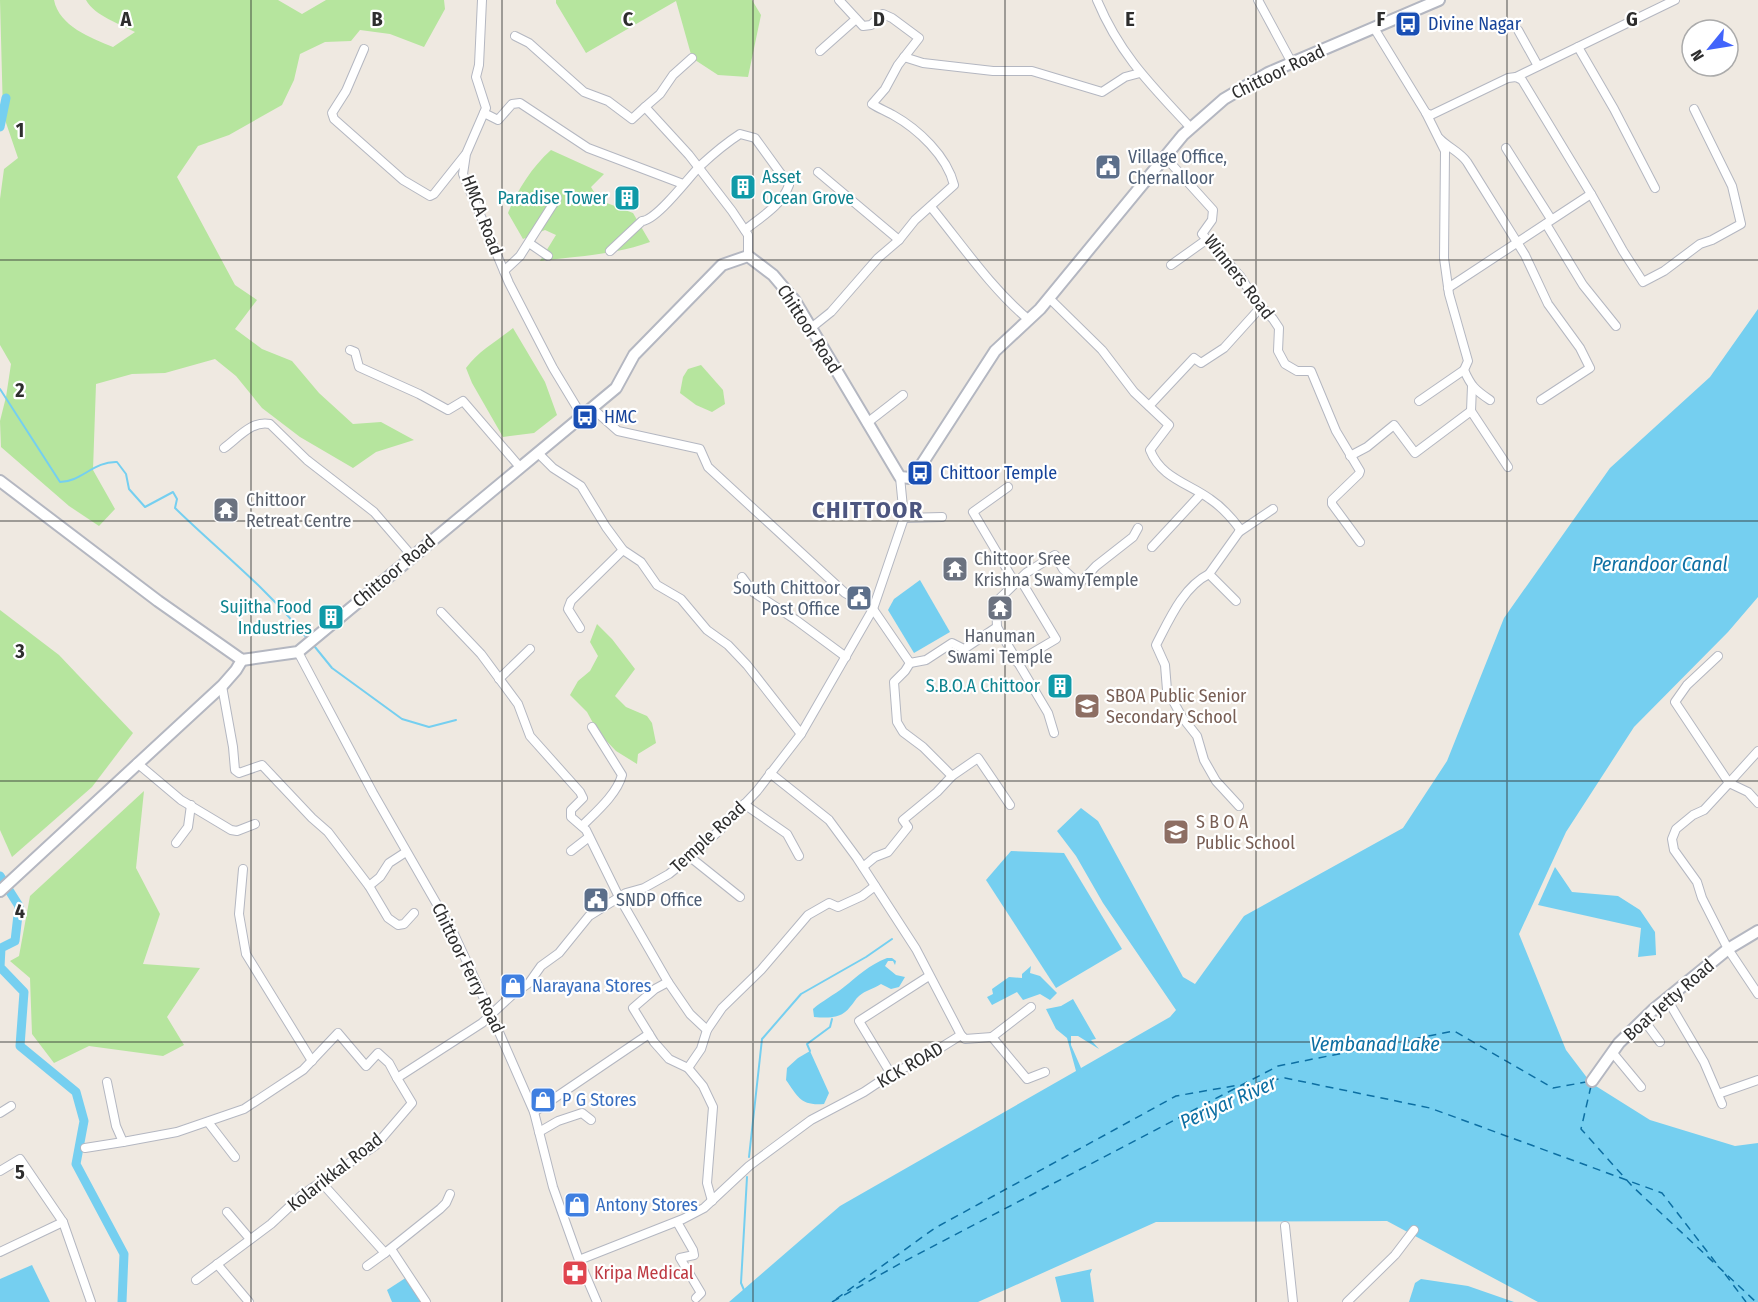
<svg xmlns="http://www.w3.org/2000/svg" width="1758" height="1302" font-family="'Fira Sans Condensed',sans-serif">
  <style>
    .green { fill: #b6e59e }
    .water { fill: #75cff0 }
    .lines { fill: none; stroke-linecap: round; stroke-linejoin: round }
    .stream { stroke: #75cff0; stroke-width: 2 }
    .canal { stroke: #75cff0; stroke-width: 9 }
    .ferry { stroke: #0d6fa3; stroke-width: 1.5; stroke-dasharray: 8 6; stroke-linecap: butt }
    .street-casing { stroke: #b4b7c1; stroke-width: 10 }
    .secondary-casing { stroke: #b4b7c1; stroke-width: 14 }
    .street { stroke: #fff; stroke-width: 8 }
    .secondary { stroke: #fff; stroke-width: 10 }
    .grid { fill: none; stroke: #2e2e2e; stroke-width: 1.5; stroke-opacity: 0.55 }
    .labels { text-anchor: middle; dominant-baseline: central; stroke-width: 4.5; stroke-linejoin: round; paint-order: stroke }
    .transit-label { font-size: 18px; fill: #164399; stroke: #fff; text-anchor: start }
    .street-label { font-size: 18px; fill: #2e2e2e; stroke: #fff }
    .service-label { font-size: 18px; fill: #4e5e75; stroke: #fff; text-anchor: start }
    .culture-label { font-size: 18px; fill: #0d838f; stroke: #fff; text-anchor: end }
    .worship-label { font-size: 18px; fill: #5b616d; stroke: #fff; text-anchor: start }
    .education-label { font-size: 18px; fill: #785e54; stroke: #fff; text-anchor: start }
    .shop-label { font-size: 18px; fill: #366cbe; stroke: #fff; text-anchor: start }
    .health-label { font-size: 18px; fill: #be3a42; stroke: #fff; text-anchor: start }
    .water-label { font-size: 20px; font-style: italic; fill: #0d6fa3; stroke: #fff }
    .district-label { font-size: 24px; font-weight: bold; letter-spacing: 1.5px; fill: #4d5680; stroke: #fff }
    .grid-label { font-size: 20px; text-anchor: middle; font-weight: bold; fill: #2e2e2e; stroke: #fff; stroke-width: 4.5; stroke-linejoin: round; paint-order: stroke }
  </style>
  <rect width="100%" height="100%" fill="#efe9e1"/>
  <g class="green">
    <path d="M0,0h54c5,26 37,38 59,47l22,-15c-15,-8 -40,-16 -49,-32h192l24,14 24,-14h118l1,9 -21,38 -34,-13 -30,-4 -9,11 -26,1 -25,12 -6,26 -12,25 -53,30 -31,11 -21,31 58,108 22,15 -22,29 27,20 30,12 27,32 34,31 28,-2 33,18 -38,12 -23,16 -53,-31 -38,-29 -26,-32 -21,-17 -50,14 -33,1 -36,10 -3,86 22,39 -16,17 -30,-20 -68,-59 -1,-26 6,-24 5,-33 -11,-19v-146l4,-30 14,-11 -15,-44z"/>
    <polygon points="556,0 752,0 761,15 748,77 718,75 692,58 676,1 586,53 556,3"/>
    <path d="M551,150l53,24 -13,13 8,13 34,13 17,29c-36,13 -72,14 -110,19l16,-26 -11,-5 -22,9 -15,-26c10,-24 24,-46 43,-63z"/>
    <path d="M513,328l32,54 12,33 -23,18 -31,4 -31,-54 -6,-15c12,-17 31,-27 47,-40z"/>
    <polygon points="701,365 723,390 725,404 712,412 696,405 680,393 683,377 688,369"/>
    <polygon points="0,610 59,655 133,733 92,787 12,857 0,830"/>
    <polygon points="597,624 612,639 635,669 615,696 626,707 647,716 652,723 656,743 638,754 637,764 616,751 598,732 587,712 570,695 578,681 590,671 598,656 590,642"/>
    <polygon points="144,791 136,868 160,914 143,964 200,968 167,1017 184,1045 163,1056 89,1046 54,1063 32,1034 30,978 10,961 19,956 30,896"/>
  </g>
  <g class="water">
    <polygon points="1758,309 1758,597 1728,632 1634,727 1566,832 1519,934 1566,1050 1591,1083 1650,1120 1735,1146 1758,1143 1758,1302 1538,1302 1387,1221 1156,1222 978,1302 729,1302 840,1206 1076,1071 1067,1038 1056,1029 1046,1009 1061,1006 1073,999 1096,1039 1091,1040 1099,1049 1078,1036 1071,1036 1071,1045 1081,1068 1170,1017 1176,1010 1103,903 1076,856 1057,831 1081,808 1098,821 1183,977 1195,984 1244,916 1403,828 1447,761 1504,618 1610,468 1710,377"/>
    <polygon points="920,580 950,632 914,653 888,610 894,599"/>
    <polygon points="1011,851 1064,853 1122,949 1056,988 986,880"/>
    <polygon points="1555,867 1572,892 1618,896 1640,910 1655,932 1656,955 1638,957 1641,928 1538,905"/>
    <path d="M887,958h5l4,3 -1,4 -2,-4h-5l-3,5 11,9 9,2 -6,10 -8,2 -10,-5c-8,5 -15,6 -22,12 -4,3 -5,7 -9,11 -9,12 -22,11 -36,10l-1,-8c9,-8 21,-14 31,-22 14,-11 25,-22 43,-29z"/>
    <polygon points="1031,966 1030,973 1040,976 1057,993 1050,1000 1040,994 1023,1000 1017,992 992,1005 987,997 993,994 992,989 1009,977 1022,978 1022,974"/>
    <path d="M810,1051l19,42 -5,11c-23,2 -26,-7 -38,-24l1,-12 11,-10z"/>
    <polygon points="32,1265 50,1302 0,1302 0,1279"/>
    <polygon points="1092,1269 1090,1274 1094,1302 1061,1302 1055,1277"/>
    <polygon points="407,1277 424,1302 392,1302 387,1290"/>
    <polygon points="1421,1279 1468,1286 1514,1302 1409,1302 1415,1283"/>
  </g>
  <g class="lines">
    <g class="stream">
      <path d="M0,389l60,93c21,0 34,-21 57,-20l9,12 3,15 16,18 28,-15 4,7 -2,9c44,43 92,80 130,128"/>
      <polyline points="315,647 332,668 402,719 429,727 456,720"/>
      <polyline points="810,1051 807,1044 830,1027 832,1019"/>
      <polyline points="749,1157 762,1039 801,994 866,957 892,939"/>
      <polyline points="744,1290 741,1283 747,1177"/>
    </g>
    <g class="canal">
      <polyline points="0,127 6,98"/>
      <polyline points="0,876 19,906 15,941 1,948 0,967 24,992 20,1046 76,1092 84,1121 76,1164 124,1254 122,1302"/>
    </g>
    <g class="ferry">
      <polyline points="1243,1085 1285,1078 1430,1108 1662,1193 1716,1263"/>
      <polyline points="1591,1086 1581,1129 1632,1186 1756,1302"/>
      <polyline points="1725,1274 1746,1302"/>
      <polyline points="836,1299 935,1228 1176,1096 1239,1085"/>
      <polyline points="832,1302 901,1263 1278,1066 1454,1031 1553,1088 1586,1082"/>
    </g>
    <g class="street-casing">
      <g id="street">
        <polyline points="482,0 479,65 476,77 486,108 466,154 463,174 509,283 553,368 582,416"/>
        <path d="M1097,0c23,55 54,85 94,128"/>
        <polyline points="1258,0 1292,63"/>
        <polyline points="1374,28 1426,113 1431,115 1508,78 1516,77 1522,80 1591,194 1623,251 1643,282 1664,271 1700,244 1712,240 1741,224 1732,186 1694,109"/>
        <polyline points="1518,30 1538,66"/>
        <polyline points="515,36 529,43 584,92 608,101 632,119 645,107 689,155 732,211 748,235 748,256"/>
        <polyline points="1578,47 1614,109 1655,188"/>
        <polyline points="364,49 346,91 332,113 334,119 403,180 430,196 434,194 465,155"/>
        <polyline points="820,51 856,19"/>
        <polyline points="904,57 923,63 993,71 1032,71 1102,92 1125,77 1140,73"/>
        <polyline points="1516,77 1675,0"/>
        <polyline points="645,107 660,94 673,75 692,58"/>
        <polyline points="484,113 498,120 512,104 520,103 588,148 683,184"/>
        <path d="M1426,113l19,38 -1,107 5,36 19,67 -4,9c7,16 11,20 26,30"/>
        <path d="M1440,139c9,9 20,13 27,23l58,93 23,49 32,44 10,20 -49,32"/>
        <polyline points="1506,148 1551,219"/>
        <polyline points="1165,157 1213,210 1212,220 1202,234 1240,276 1256,301 1273,319 1279,328 1278,351 1285,364 1297,371 1311,371 1336,431 1360,471 1359,474 1332,500 1332,504 1360,542"/>
        <polyline points="818,172 899,240"/>
        <path d="M931,207c31,38 60,81 98,113"/>
        <polyline points="1546,224 1583,285 1616,326"/>
        <polyline points="529,243 548,256"/>
        <path d="M610,251l32,-30c15,-1 46,-43 58,-55 13,-12 26,-23 40,-32l15,4 34,47c-7,20 -28,32 -44,45"/>
        <polyline points="1171,265 1206,240"/>
        <polyline points="504,271 520,256 557,198"/>
        <polyline points="1448,288 1591,194"/>
        <path d="M1049,298l53,52 32,42 35,33 -19,25c11,28 38,33 60,49 12,8 21,18 30,30l-1,3 -30,42 27,27"/>
        <path d="M811,328l20,-16 47,-54 21,-18 16,-20 39,-35c-7,-29 -36,-56 -61,-70 -7,-4 -15,-7 -21,-11l13,-15 13,-24 21,-27 -27,-20 -9,-4 -12,11 -8,1 -24,-26"/>
        <polyline points="350,350 355,352 359,367 419,394 448,410 463,401 519,466"/>
        <polyline points="1419,401 1464,370"/>
        <polyline points="1149,406 1194,358 1201,363 1224,348 1261,307"/>
        <polyline points="592,408 618,431 700,449 708,467 845,593 873,609 910,663 926,660 952,643 964,649 997,627 1048,713 1054,733"/>
        <polyline points="1471,411 1472,386"/>
        <polyline points="867,423 903,395"/>
        <path d="M224,448c14,-10 28,-28 46,-24l37,36 67,52 38,44"/>
        <polyline points="538,453 553,468 581,486 606,527 623,550 641,562 657,585 681,599 707,630 728,645 747,665 801,734 873,609 904,518 900,477"/>
        <polyline points="1350,456 1367,447 1394,425 1415,453 1471,411 1508,467"/>
        <polyline points="1008,487 973,512 1015,583"/>
        <polyline points="904,518 942,517"/>
        <polyline points="1239,532 1273,509"/>
        <polyline points="1152,547 1201,494"/>
        <path d="M1209,574c-26,13 -40,46 -53,71l9,20 2,25 15,27 15,19 7,24 12,21 23,25"/>
        <polyline points="742,577 753,592 796,620 846,657"/>
        <polyline points="441,612 481,654 518,704 530,736 580,792 583,798 571,810 571,817 586,830 619,897 668,982"/>
        <polyline points="997,627 996,602 1026,573 1055,555 1063,569 1079,584 1096,566 1133,537 1138,528"/>
        <polyline points="580,628 568,609 571,601 623,550"/>
        <polyline points="298,652 373,793 454,934 491,1014 534,1112 553,1187 579,1260 597,1302"/>
        <polyline points="1718,656 1687,685 1675,702 1729,783 1704,810 1693,815 1676,829 1672,839 1674,850 1697,882 1702,898 1728,949 1758,994"/>
        <polyline points="1017,662 1056,639 1020,579"/>
        <polyline points="910,663 905,671 894,682 897,722 903,732 923,747 952,776"/>
        <polyline points="499,679 530,649"/>
        <polyline points="222,686 233,747 235,770 239,773 262,765 312,818 328,832 369,886 388,918 398,925 404,924 414,913"/>
        <polyline points="1758,751 1729,783 1748,792 1758,803"/>
        <polyline points="137,763 181,800 231,830 237,831 255,824"/>
        <polyline points="744,804 787,834 799,856"/>
        <path d="M582,826c14,-14 35,-32 40,-51l-30,-48"/>
        <polyline points="176,843 188,827 191,805"/>
        <polyline points="571,851 589,837"/>
        <polyline points="690,857 740,897"/>
        <polyline points="863,867 875,857 888,852 908,827 903,820 937,792 952,776 978,758 1010,805"/>
        <polyline points="243,869 239,914 246,954 312,1061"/>
        <polyline points="369,886 380,877 389,863 406,852"/>
        <polyline points="1667,999 1704,1062 1722,1104"/>
        <polyline points="1643,1019 1660,1042"/>
        <polyline points="961,1035 965,1039 992,1037 1027,1079 1045,1072"/>
        <polyline points="992,1037 1031,1007"/>
        <polyline points="1612,1052 1641,1087"/>
        <polyline points="688,1068 669,1059 654,1042 633,1008 655,989 668,982 690,1014 707,1030"/>
        <polyline points="891,1074 859,1021 929,976"/>
        <polyline points="107,1082 116,1126 123,1142 177,1132 244,1109 303,1070 338,1033 366,1066 378,1053 389,1063 397,1078"/>
        <polyline points="1718,1094 1758,1080"/>
        <polyline points="534,1112 649,1034"/>
        <polyline points="0,1113 11,1106"/>
        <polyline points="208,1122 235,1157"/>
        <polyline points="539,1132 558,1121 582,1113 591,1120"/>
        <polyline points="85,1148 123,1142"/>
        <polyline points="0,1171 20,1159 63,1222 91,1302"/>
        <polyline points="321,1182 385,1253 440,1209 446,1203 450,1194"/>
        <polyline points="712,1201 707,1183 713,1107 703,1086 688,1068 701,1049 707,1030 722,1008 761,970 808,915 829,903 838,907 862,896 875,886"/>
        <polyline points="227,1212 250,1239"/>
        <polyline points="677,1222 693,1250 694,1255 680,1258 701,1293 696,1298"/>
        <polyline points="1285,1226 1293,1302"/>
        <polyline points="391,1249 426,1302"/>
        <polyline points="0,1252 63,1222"/>
        <polyline points="579,1260 683,1219 704,1208 749,1166 811,1120 864,1092 891,1074 921,1060 961,1035 916,949 857,858 829,820 770,773"/>
        <polyline points="217,1264 249,1302"/>
        <polyline points="367,1266 385,1253"/>
        <polyline points="196,1280 271,1224 302,1195 376,1145 412,1103 397,1078 482,1023 512,995 529,983 541,966 559,953 589,916 626,893 644,888 669,874 690,857 721,829 757,791 801,734"/>
        <polyline points="1347,1302 1395,1255 1414,1230"/>
      </g>
    </g>
    <g class="secondary-casing">
      <g id="secondary">
        <polyline points="0,481 158,601 242,660 298,652 616,388 634,355 722,265 748,256 773,275 795,301 900,477 910,478 918,470 995,351 1040,309 1183,135 1224,99 1268,73 1439,0"/>
        <polyline points="0,891 222,686 236,670 242,660"/>
        <polyline points="1592,1081 1619,1043 1653,1010 1728,949 1758,931"/>
      </g>
    </g>
    <use href="#street" class="street"/>
    <use href="#secondary" class="secondary"/>
  </g>
  <path class="grid" d="M251,0v1302M502,0v1302M753,0v1302M1005,0v1302M1256,0v1302M1507,0v1302M0,260h1758M0,521h1758M0,781h1758M0,1042h1758"/>
  <defs>
    <g id="bus-square" transform="scale(1.35)"><rect x="-9" y="-9" width="18" height="18" rx="4" fill="#1a4fb4" stroke="#fff"/><path d="M-5-6H5V4H4V6H2V4H-2V6H-4V4H-5ZM-3.5-4V0h7V-4ZM-3.5 1.2v1.5H-2V1.2ZM2 1.2v1.5H3.5V1.2Z" fill="#fff"/></g>
    <g id="civic-square" transform="scale(1.35)"><rect x="-9" y="-9" width="18" height="18" rx="4" fill="#5c6f8a" stroke="#fff"/><path d="M-.6-6.5H3V-4.5H.6V-3L4-1V1h2V6H-6V1h2V-1L-.6-3ZM-1.2 2.5V6h2.4V2.5Z" fill="#fff"/></g>
    <g id="building-square" transform="scale(1.35)"><rect x="-9" y="-9" width="18" height="18" rx="4" fill="#0f9aa8" stroke="#fff"/><path d="M-4-6H4V6H1V3H-1V6H-4ZM-2.5-4.3h1.7v1.8h-1.7ZM.8-4.3h1.7v1.8H.8ZM-2.5-1h1.7V.8h-1.7ZM.8-1h1.7V.8H.8Z" fill="#fff"/></g>
    <g id="temple-square" transform="scale(1.35)"><rect x="-9" y="-9" width="18" height="18" rx="4" fill="#6b7280" stroke="#fff"/><path d="M0-6L5-2H3V0L6.5 2.5H4V6H1.5V3h-3V6H-4V2.5H-6.5L-3 0V-2H-5Z" fill="#fff"/></g>
    <g id="school-square" transform="scale(1.35)"><rect x="-9" y="-9" width="18" height="18" rx="4" fill="#8d6e63" stroke="#fff"/><path d="M0-5L7-2L0 1L-7-2ZM-4 1L0 2.5L4 1V4Q0 6-4 4Z" fill="#fff"/></g>
    <g id="shop-square" transform="scale(1.35)"><rect x="-9" y="-9" width="18" height="18" rx="4" fill="#3f7fe0" stroke="#fff"/><path d="M-5-2.5h2.3a2.7 3.5 0 0 1 5.4 0H5L5.5 6h-11ZM-1.5-2.5h3a1.5 2.3 0 0 0-3 0Z" fill="#fff"/></g>
    <g id="pharmacy-square" transform="scale(1.35)"><rect x="-9" y="-9" width="18" height="18" rx="4" fill="#e0444e" stroke="#fff"/><path d="M-2-6h4v4h4v4h-4v4h-4v-4h-4v-4h4Z" fill="#fff"/></g>
  </defs>
  <g fill-rule="evenodd">
    <use href="#bus-square" x="1408" y="24"/>
    <use href="#civic-square" x="1108" y="167"/>
    <use href="#building-square" x="743" y="187"/>
    <use href="#building-square" x="627" y="198"/>
    <use href="#bus-square" x="585" y="417"/>
    <use href="#bus-square" x="920" y="473"/>
    <use href="#temple-square" x="226" y="510"/>
    <use href="#temple-square" x="955" y="569"/>
    <use href="#civic-square" x="859" y="598"/>
    <use href="#temple-square" x="1000" y="608"/>
    <use href="#building-square" x="331" y="617"/>
    <use href="#building-square" x="1060" y="686"/>
    <use href="#school-square" x="1087" y="706"/>
    <use href="#school-square" x="1176" y="832"/>
    <use href="#civic-square" x="596" y="900"/>
    <use href="#shop-square" x="513" y="986"/>
    <use href="#shop-square" x="543" y="1100"/>
    <use href="#shop-square" x="577" y="1205"/>
    <use href="#pharmacy-square" x="575" y="1273"/>
  </g>
  <g class="labels">
    <g class="transit-label">
      <text x="1428" y="24">Divine Nagar</text>
      <text x="604" y="417">HMC</text>
      <text x="940" y="473">Chittoor Temple</text>
    </g>
    <g class="street-label">
      <text transform="translate(1278 72) rotate(-26)">Chittoor Road</text>
      <text transform="translate(482 215) rotate(69)">HMCA Road</text>
      <text transform="translate(1239 277) rotate(52)">Winners Road</text>
      <text transform="translate(809 329) rotate(57)">Chittoor Road</text>
      <text transform="translate(394 571) rotate(-40)">Chittoor Road</text>
      <text transform="translate(708 837) rotate(-43)">Temple Road</text>
      <text transform="translate(468 968) rotate(64)">Chittoor Ferry Road</text>
      <text transform="translate(1669 1000) rotate(-41)">Boat Jetty Road</text>
      <text transform="translate(910 1065) rotate(-30)">KCK ROAD</text>
      <text transform="translate(335 1172) rotate(-38)">Kolarikkal Road</text>
    </g>
    <g class="service-label">
      <text x="1128" y="157">Village Office,<tspan x="1128" dy="21">Chernalloor</tspan></text>
      <text x="840" y="588" text-anchor="end">South Chittoor<tspan x="840" dy="21">Post Office</tspan></text>
      <text x="616" y="900">SNDP Office</text>
    </g>
    <g class="culture-label">
      <text x="762" y="177" text-anchor="start">Asset<tspan x="762" dy="21">Ocean Grove</tspan></text>
      <text x="608" y="198">Paradise Tower</text>
      <text x="312" y="607">Sujitha Food<tspan x="312" dy="21">Industries</tspan></text>
      <text x="1040" y="686">S.B.O.A Chittoor</text>
    </g>
    <g class="worship-label">
      <text x="246" y="500">Chittoor<tspan x="246" dy="21">Retreat Centre</tspan></text>
      <text x="974" y="559">Chittoor Sree<tspan x="974" dy="21">Krishna SwamyTemple</tspan></text>
      <text x="1000" y="636" text-anchor="middle">Hanuman<tspan x="1000" dy="21">Swami Temple</tspan></text>
    </g>
    <g class="education-label">
      <text x="1106" y="696">SBOA Public Senior<tspan x="1106" dy="21">Secondary School</tspan></text>
      <text x="1196" y="822">S B O A<tspan x="1196" dy="21">Public School</tspan></text>
    </g>
    <g class="shop-label">
      <text x="532" y="986">Narayana Stores</text>
      <text x="562" y="1100">P G Stores</text>
      <text x="596" y="1205">Antony Stores</text>
    </g>
    <g class="health-label">
      <text x="594" y="1273">Kripa Medical</text>
    </g>
    <g class="water-label">
      <text x="1660" y="564">Perandoor Canal</text>
      <text x="1375" y="1044">Vembanad Lake</text>
      <text transform="translate(1228 1102) rotate(-24)">Periyar River</text>
    </g>
    <g class="district-label">
      <text x="868" y="510">CHITTOOR</text>
    </g>
  </g>
  <g class="grid-label">
    <text x="126" y="26">A</text>
    <text x="377" y="26">B</text>
    <text x="628" y="26">C</text>
    <text x="879" y="26">D</text>
    <text x="1130" y="26">E</text>
    <text x="1381" y="26">F</text>
    <text x="1632" y="26">G</text>
    <text x="20" y="137">1</text>
    <text x="20" y="397">2</text>
    <text x="20" y="658">3</text>
    <text x="20" y="918">4</text>
    <text x="20" y="1179">5</text>
  </g>
  <g transform="translate(1710 48) rotate(240)"><circle r="28" fill="#ffffff" stroke="#ababab" stroke-width="1.5"/>
  <path d="M0-4.5L10 22L0 15L-10 22Z" fill="#4264fb"/>
  <text y="-9" font-size="16" font-weight="bold" text-anchor="middle" fill="#2e2e2e">N</text>
  </g>
</svg>
